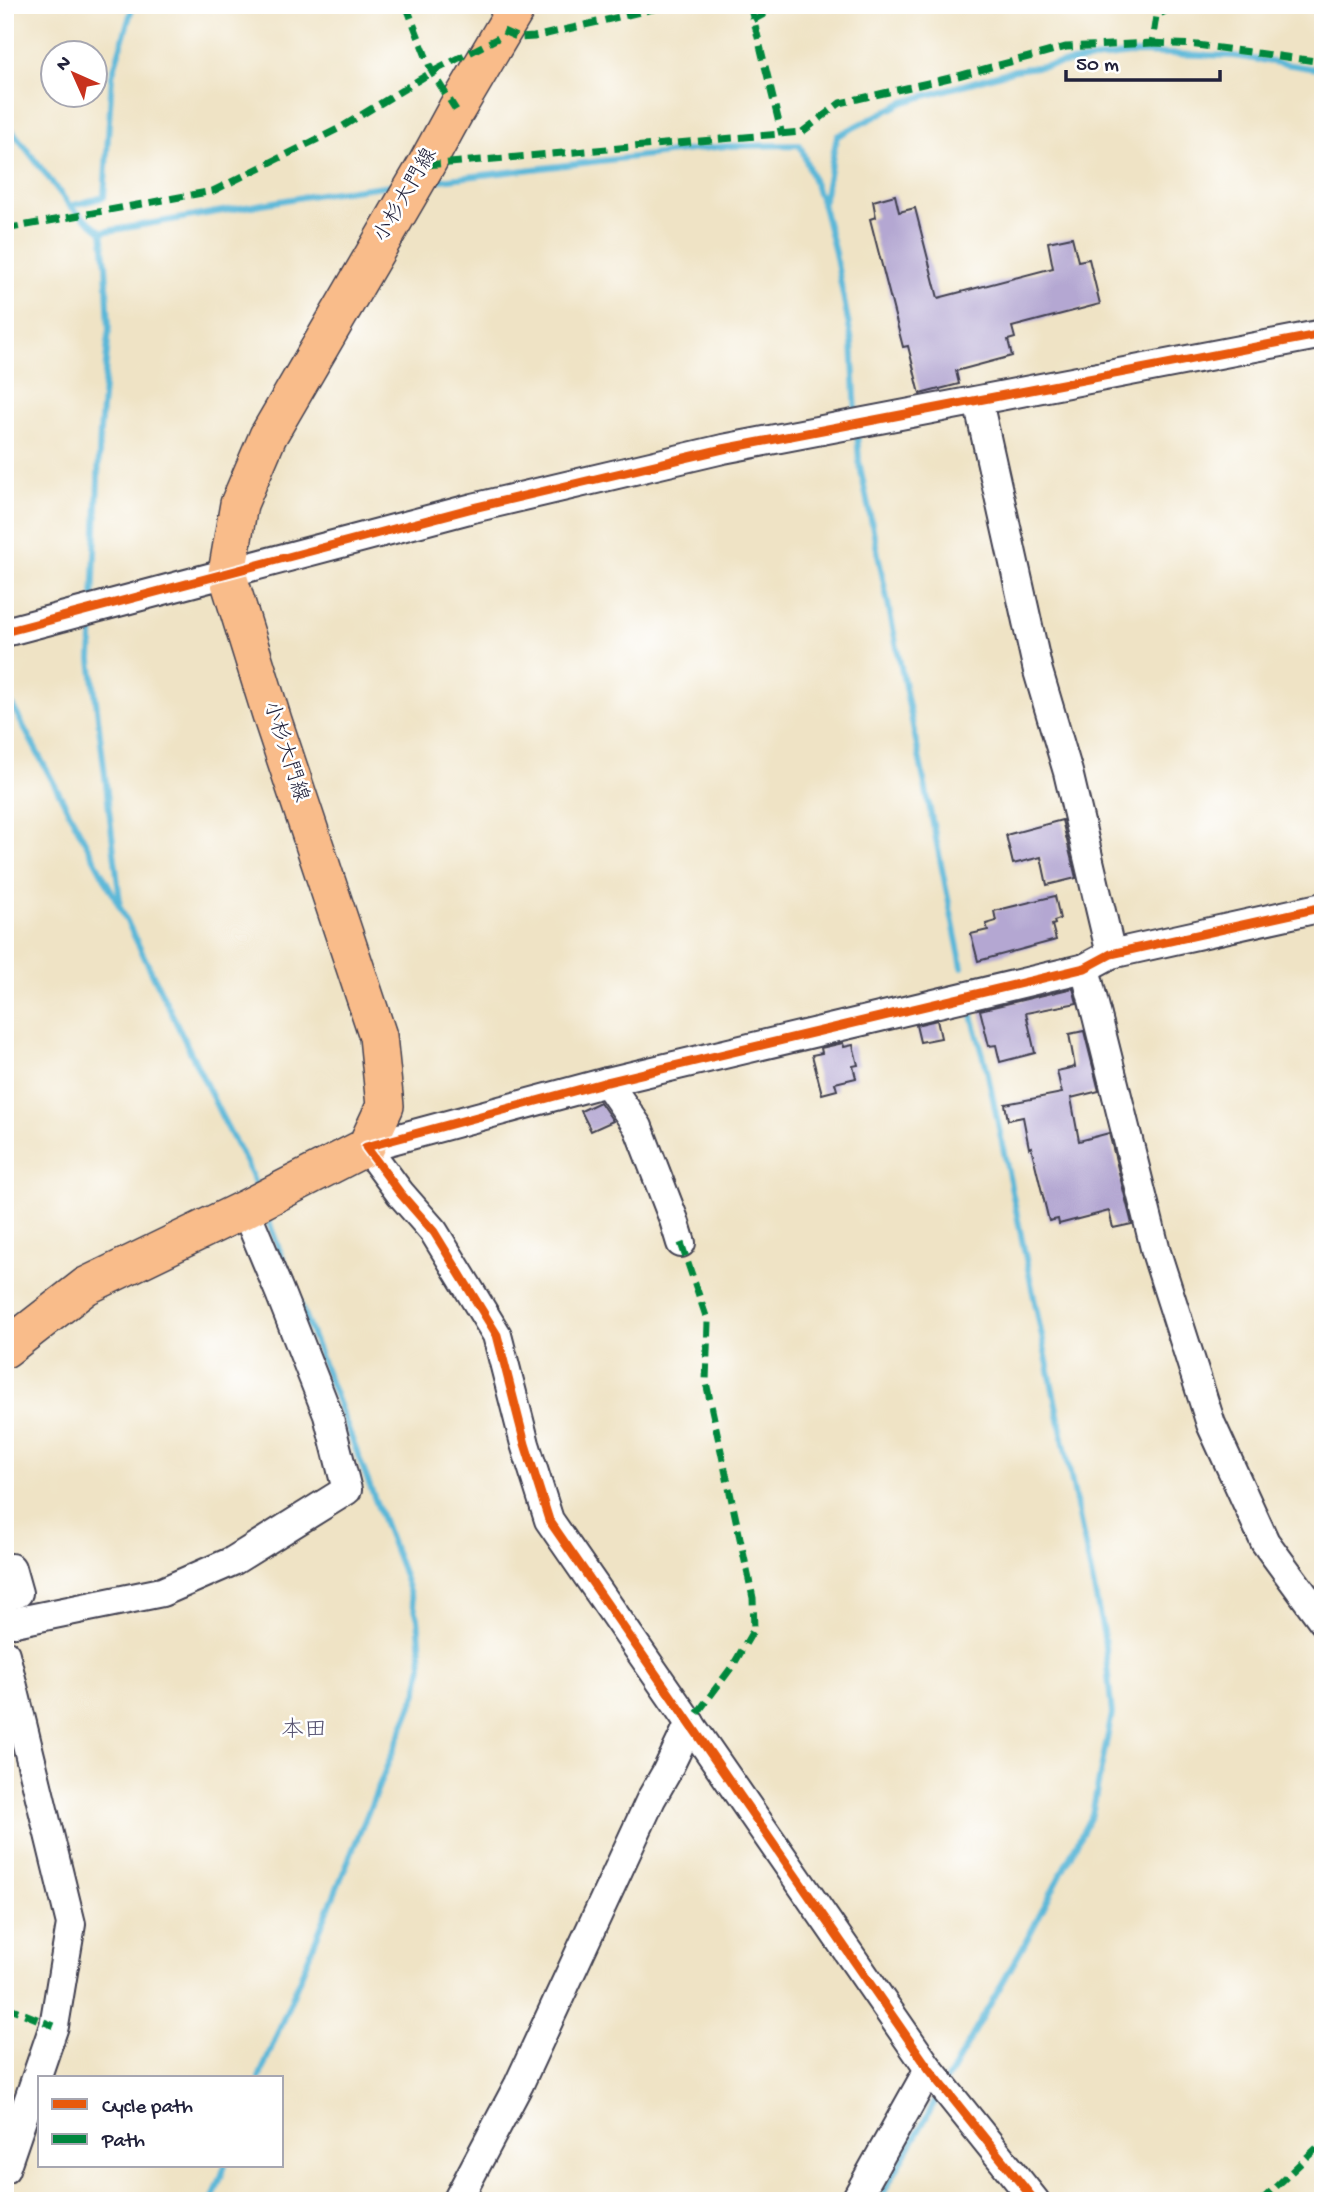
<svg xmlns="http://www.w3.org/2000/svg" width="1328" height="2206" font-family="'Gochi Hand','Klee One',sans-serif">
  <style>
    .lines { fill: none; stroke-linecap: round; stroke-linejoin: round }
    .stream { stroke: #5ab7d8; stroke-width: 6 }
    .building { fill: #b4a7d2 }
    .minor-casing { stroke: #413f50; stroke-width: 32 }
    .major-casing { stroke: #413f50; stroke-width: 40 }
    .minor { stroke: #fff; stroke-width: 28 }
    .major { stroke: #f9bc8a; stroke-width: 37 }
    .quiet { stroke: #00873e; stroke-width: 7; stroke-dasharray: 14 7; stroke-linecap: butt }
    .cycleway-casing { stroke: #fff; stroke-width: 13 }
    .cycleway { stroke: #e8590c; stroke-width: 9 }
    .labels { text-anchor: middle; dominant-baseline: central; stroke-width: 5; stroke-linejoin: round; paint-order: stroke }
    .street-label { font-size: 21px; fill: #22223b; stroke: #fff }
    .neighbourhood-label { font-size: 23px; fill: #555170; stroke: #fff }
  </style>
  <rect width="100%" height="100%" fill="#fff"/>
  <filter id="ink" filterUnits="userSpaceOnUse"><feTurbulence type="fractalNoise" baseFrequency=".0143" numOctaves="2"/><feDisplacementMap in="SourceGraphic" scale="14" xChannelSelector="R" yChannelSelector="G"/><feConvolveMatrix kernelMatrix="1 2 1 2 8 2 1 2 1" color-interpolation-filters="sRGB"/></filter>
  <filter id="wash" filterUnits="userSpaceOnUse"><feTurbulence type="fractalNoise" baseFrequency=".00686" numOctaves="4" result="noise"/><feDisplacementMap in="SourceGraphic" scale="28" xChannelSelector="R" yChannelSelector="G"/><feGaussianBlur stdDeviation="1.57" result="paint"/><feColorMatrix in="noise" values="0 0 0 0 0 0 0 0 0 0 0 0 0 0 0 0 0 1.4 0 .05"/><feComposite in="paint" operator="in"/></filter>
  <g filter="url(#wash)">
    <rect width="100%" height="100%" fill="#efe3c5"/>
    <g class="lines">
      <g class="stream">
        <polyline points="5,121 70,206 102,232 106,265 109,329 100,431 93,602"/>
        <polyline points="432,181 726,146 800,145 823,206 835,253 852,342 856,414"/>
        <polyline points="823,204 837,136 904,102 1015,70 1137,53 1234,56 1323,70"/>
        <polyline points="70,206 104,197 112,76 133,5"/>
        <polyline points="102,232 320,194 400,184"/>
        <polyline points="857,432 859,461 962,967"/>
        <polyline points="93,617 91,659 120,901"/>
        <polyline points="5,692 120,907 222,1117 248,1167 257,1189"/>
        <polyline points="259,2078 417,1693 422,1665 418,1618 402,1570 265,1212"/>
        <polyline points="947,2080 1024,1945 1092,1814 1112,1714 1104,1637 986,1065 971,1012"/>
        <polyline points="212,2201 225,2166"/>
        <polyline points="879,2201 940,2093"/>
      </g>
    </g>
    <g id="blocks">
      <g class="building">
        <polygon points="895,195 899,212 915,208 938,298 1053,268 1048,242 1072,237 1078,261 1089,259 1100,304 1012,327 1015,338 1008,340 1012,356 956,371 959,384 920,394 908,346 903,347 870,219 876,217 873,201"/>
        <polygon points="1062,820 1076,878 1047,885 1041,857 1013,864 1006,835"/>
        <polygon points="1055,896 1060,919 1054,921 1055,924 1052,925 1056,940 978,961 971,934 988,930 986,924 996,921 994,911"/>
        <polygon points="1073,988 1077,1003 1026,1013 1035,1053 1000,1062 996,1045 989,1046 980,1010"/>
        <polygon points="937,1020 941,1038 920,1042 916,1025"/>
        <polygon points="1084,1031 1099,1091 1071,1098 1079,1141 1109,1133 1132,1224 1113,1228 1109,1211 1059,1224 1058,1219 1049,1221 1031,1147 1029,1148 1023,1117 1008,1120 1005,1104 1062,1093 1057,1071 1075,1067 1069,1034"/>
        <polygon points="843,1043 844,1047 853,1045 858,1065 853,1066 856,1078 835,1083 837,1090 822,1094 812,1055 822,1053 821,1048"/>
        <polygon points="600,1102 613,1121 591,1131 581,1111"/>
      </g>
    </g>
  </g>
  <g filter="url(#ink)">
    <use href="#blocks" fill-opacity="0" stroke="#413f50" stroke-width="2"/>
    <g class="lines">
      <g class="minor-casing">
        <g id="minor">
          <polyline points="978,401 1038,671 1068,772 1111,954"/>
          <polyline points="5,632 473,508 723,449 1323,334"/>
          <polyline points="1085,968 1156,1252 1211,1424 1265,1542 1323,1621"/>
          <polyline points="607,1082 638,1127 674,1220 681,1243"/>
          <polyline points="5,1569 11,1568 18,1593 5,1596"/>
          <polyline points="5,1624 162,1592 233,1561 347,1490 328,1415 280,1293 245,1209"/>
          <polyline points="5,1654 71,1924 54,2026 5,2169"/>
          <polyline points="457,2201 519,2084 651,1799 666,1773 690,1723"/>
          <polyline points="855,2201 929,2069"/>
          <polyline points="1035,2201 929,2069 549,1520 525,1444 497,1335 434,1232 400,1193 366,1147 607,1082 1085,968 1111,954 1323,907"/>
        </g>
      </g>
      <g class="major-casing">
        <polyline id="major" points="5,1349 86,1286 245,1209 366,1147 385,1106 378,1036 273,721 227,573 239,504 268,436 426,165 456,110 518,5"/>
      </g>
      <use href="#minor" class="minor"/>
      <use href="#major" class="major"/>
      <g class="quiet">
        <polyline points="406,5 432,72 456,110"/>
        <polyline points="750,5 782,135"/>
        <polyline points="753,20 781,5"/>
        <polyline points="503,31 519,38 534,37 670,5"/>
        <polyline points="1152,43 1197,45 1323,62"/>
        <polyline points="426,165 802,132 840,103 954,77 1066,47 1152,43 1156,16 1177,5"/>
        <polyline points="5,229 213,191 340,128 432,72 498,38"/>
        <polyline points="681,1243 708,1322 706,1382 753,1598 754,1629 734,1664 690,1723"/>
        <polyline points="5,2006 54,2026"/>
        <polyline points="1261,2201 1323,2142"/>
      </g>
      <g class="cycleway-casing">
        <g id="cycleway">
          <polyline points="5,632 473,508 723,449 1323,334"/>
          <polyline points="1035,2201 929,2069 549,1520 525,1444 497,1335 434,1232 400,1193 366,1147 607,1082 1085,968 1111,954 1323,907"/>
        </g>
      </g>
      <use href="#cycleway" class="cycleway"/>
    </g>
  </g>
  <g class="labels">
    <g class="street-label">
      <text transform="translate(407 196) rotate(-60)">小杉大門線</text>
      <text transform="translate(284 752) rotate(72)">小杉大門線</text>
    </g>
    <g class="neighbourhood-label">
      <text x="304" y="1731">本田</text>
    </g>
  </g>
  <rect width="1328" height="2206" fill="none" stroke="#fff" stroke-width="28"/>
  <rect x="38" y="2076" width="245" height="91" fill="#ffffff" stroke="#a7a7b1" stroke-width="2"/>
  <rect x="52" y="2099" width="35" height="10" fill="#e8590c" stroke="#a7a7b1" stroke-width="2"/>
  <text x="102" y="2112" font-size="21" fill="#22223b">Cycle path</text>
  <rect x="52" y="2134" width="35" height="10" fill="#00873e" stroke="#a7a7b1" stroke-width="2"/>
  <text x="102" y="2146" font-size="21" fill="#22223b">Path</text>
  <g transform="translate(74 74) rotate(315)"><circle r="33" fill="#ffffff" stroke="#a7a7b1" stroke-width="2"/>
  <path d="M0-5L12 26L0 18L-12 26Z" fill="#c8321e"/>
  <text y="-10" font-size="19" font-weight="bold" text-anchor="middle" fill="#22223b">N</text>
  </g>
  <path d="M1066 70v10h154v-10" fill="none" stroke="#22223b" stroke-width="3.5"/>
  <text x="1076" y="70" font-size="21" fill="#22223b" stroke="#ffffff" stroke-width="5" paint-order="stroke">50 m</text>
</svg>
